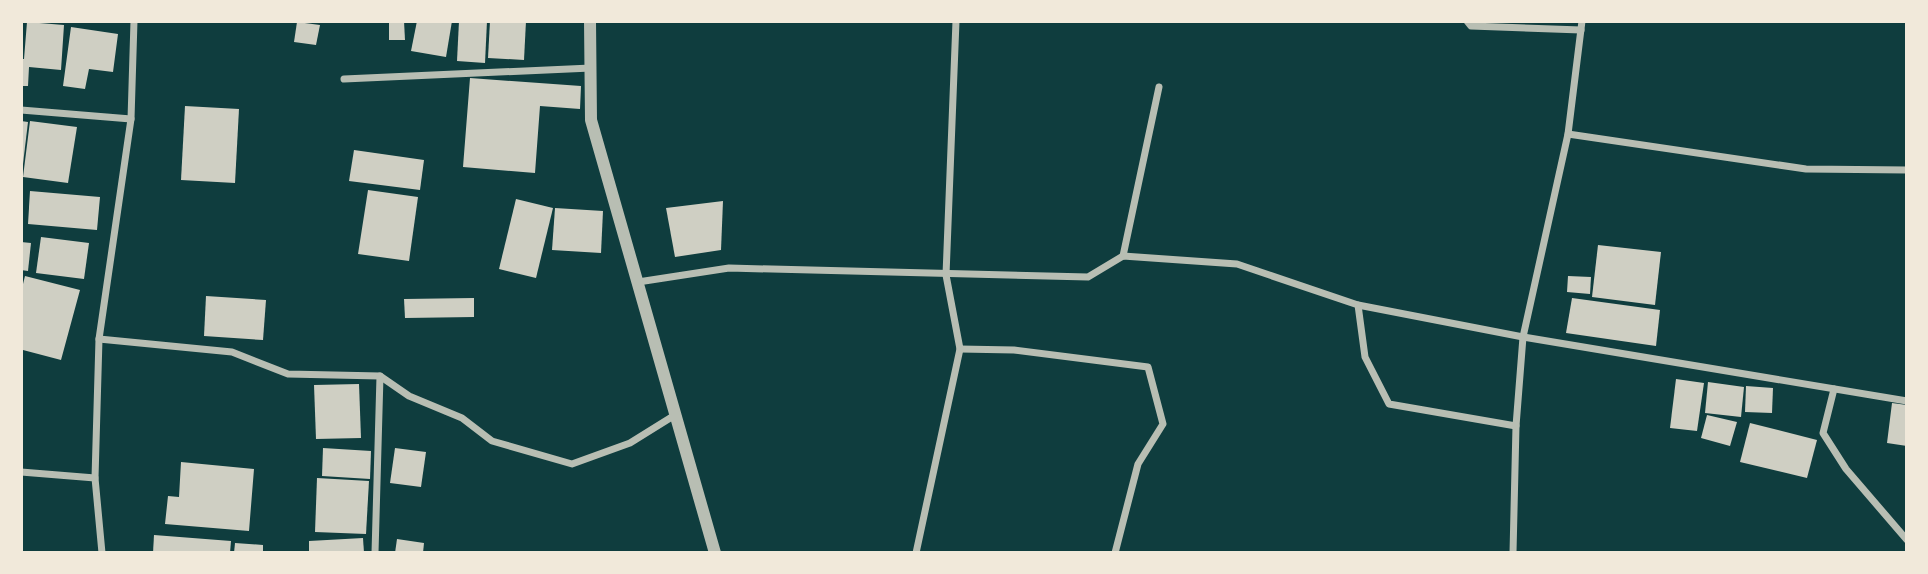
<svg xmlns="http://www.w3.org/2000/svg" width="1928" height="574" font-family="'DM Sans',sans-serif">
  <style>
    .building { fill: #cfcfc3 }
    .lines { fill: none; stroke-linecap: round; stroke-linejoin: round }
    .minor { stroke: #b8beb3; stroke-width: 7 }
    .tertiary { stroke: #b8beb3; stroke-width: 12 }
  </style>
  <rect width="100%" height="100%" fill="#0f3d3e"/>
  <g class="building">
    <polygon points="389,21 404,21 405,40 389,40"/>
    <polygon points="417,21 452,21 446,57 411,51"/>
    <polygon points="459,21 487,21 485,63 457,61"/>
    <polygon points="490,21 526,21 524,60 488,58"/>
    <polygon points="27,22 64,25 61,70 29,67 28,86 21,86 21,59 24,59"/>
    <polygon points="297,22 320,25 316,45 294,42"/>
    <polygon points="71,27 118,34 113,72 89,69 85,89 63,86"/>
    <polygon points="470,78 581,86 580,109 540,106 535,173 463,167"/>
    <polygon points="185,106 239,109 235,183 181,180"/>
    <polygon points="21,121 28,122 23,164 21,163"/>
    <polygon points="30,121 77,127 68,183 23,177"/>
    <polygon points="354,150 424,160 420,190 349,181"/>
    <polygon points="368,190 418,197 409,261 358,254"/>
    <polygon points="30,191 100,197 97,230 28,224"/>
    <polygon points="516,199 553,208 536,278 499,269"/>
    <polygon points="723,201 721,250 675,257 666,208"/>
    <polygon points="555,208 603,211 601,253 552,250"/>
    <polygon points="41,237 89,243 84,279 36,273"/>
    <polygon points="21,242 31,243 28,271 21,270"/>
    <polygon points="1598,245 1661,252 1655,305 1592,297"/>
    <polygon points="25,276 80,290 61,360 23,350 21,355 21,292"/>
    <polygon points="1568,276 1591,277 1590,294 1567,292"/>
    <polygon points="206,296 266,300 263,340 204,336"/>
    <polygon points="474,298 474,317 405,318 404,299"/>
    <polygon points="1572,298 1660,310 1656,346 1566,333"/>
    <polygon points="1676,379 1704,383 1697,431 1670,428"/>
    <polygon points="1708,382 1744,387 1741,417 1705,413"/>
    <polygon points="359,384 361,438 316,439 314,385"/>
    <polygon points="1746,386 1773,388 1772,413 1745,412"/>
    <polygon points="1892,403 1907,405 1907,446 1887,443"/>
    <polygon points="1707,415 1737,422 1730,446 1701,438"/>
    <polygon points="1750,423 1817,440 1807,478 1740,462"/>
    <polygon points="323,448 371,451 370,479 322,476"/>
    <polygon points="395,448 426,452 421,487 390,483"/>
    <polygon points="181,462 254,469 249,531 165,524 168,496 179,497"/>
    <polygon points="317,478 369,481 366,534 315,532"/>
    <polygon points="154,535 231,541 230,553 153,553"/>
    <polygon points="363,538 364,553 309,553 309,541"/>
    <polygon points="397,539 424,543 423,553 395,553"/>
    <polygon points="235,543 263,545 263,553 234,553"/>
  </g>
  <g class="lines">
    <g class="minor">
      <polyline points="1467,21 1471,26 1581,30"/>
      <polyline points="344,79 591,68"/>
      <polyline points="21,110 131,119"/>
      <polyline points="1568,134 1806,169 1907,170"/>
      <polyline points="1123,256 1159,87"/>
      <polyline points="638,282 729,268 1088,277 1123,256 1237,264 1358,305 1365,357 1389,404 1516,426"/>
      <polyline points="1358,305 1523,337 1907,401"/>
      <polyline points="99,339 232,352 288,374 380,376 409,396 462,418 492,441 572,464 630,443 675,415"/>
      <polyline points="960,349 1014,350 1148,367 1163,424 1138,464 1115,553"/>
      <polyline points="1834,389 1823,433 1846,469 1907,540"/>
      <polyline points="21,472 95,478"/>
      <polyline points="102,553 95,478 99,339 131,119 134,21"/>
      <polyline points="375,553 380,376"/>
      <polyline points="916,553 960,349 946,275 956,21"/>
      <polyline points="1513,553 1516,426 1523,337 1568,134 1582,21"/>
    </g>
    <polyline class="tertiary" points="590,21 591,120 715,553"/>
  </g>
  <rect width="1928" height="574" fill="none" stroke="#f1e9da" stroke-width="46"/>
</svg>
